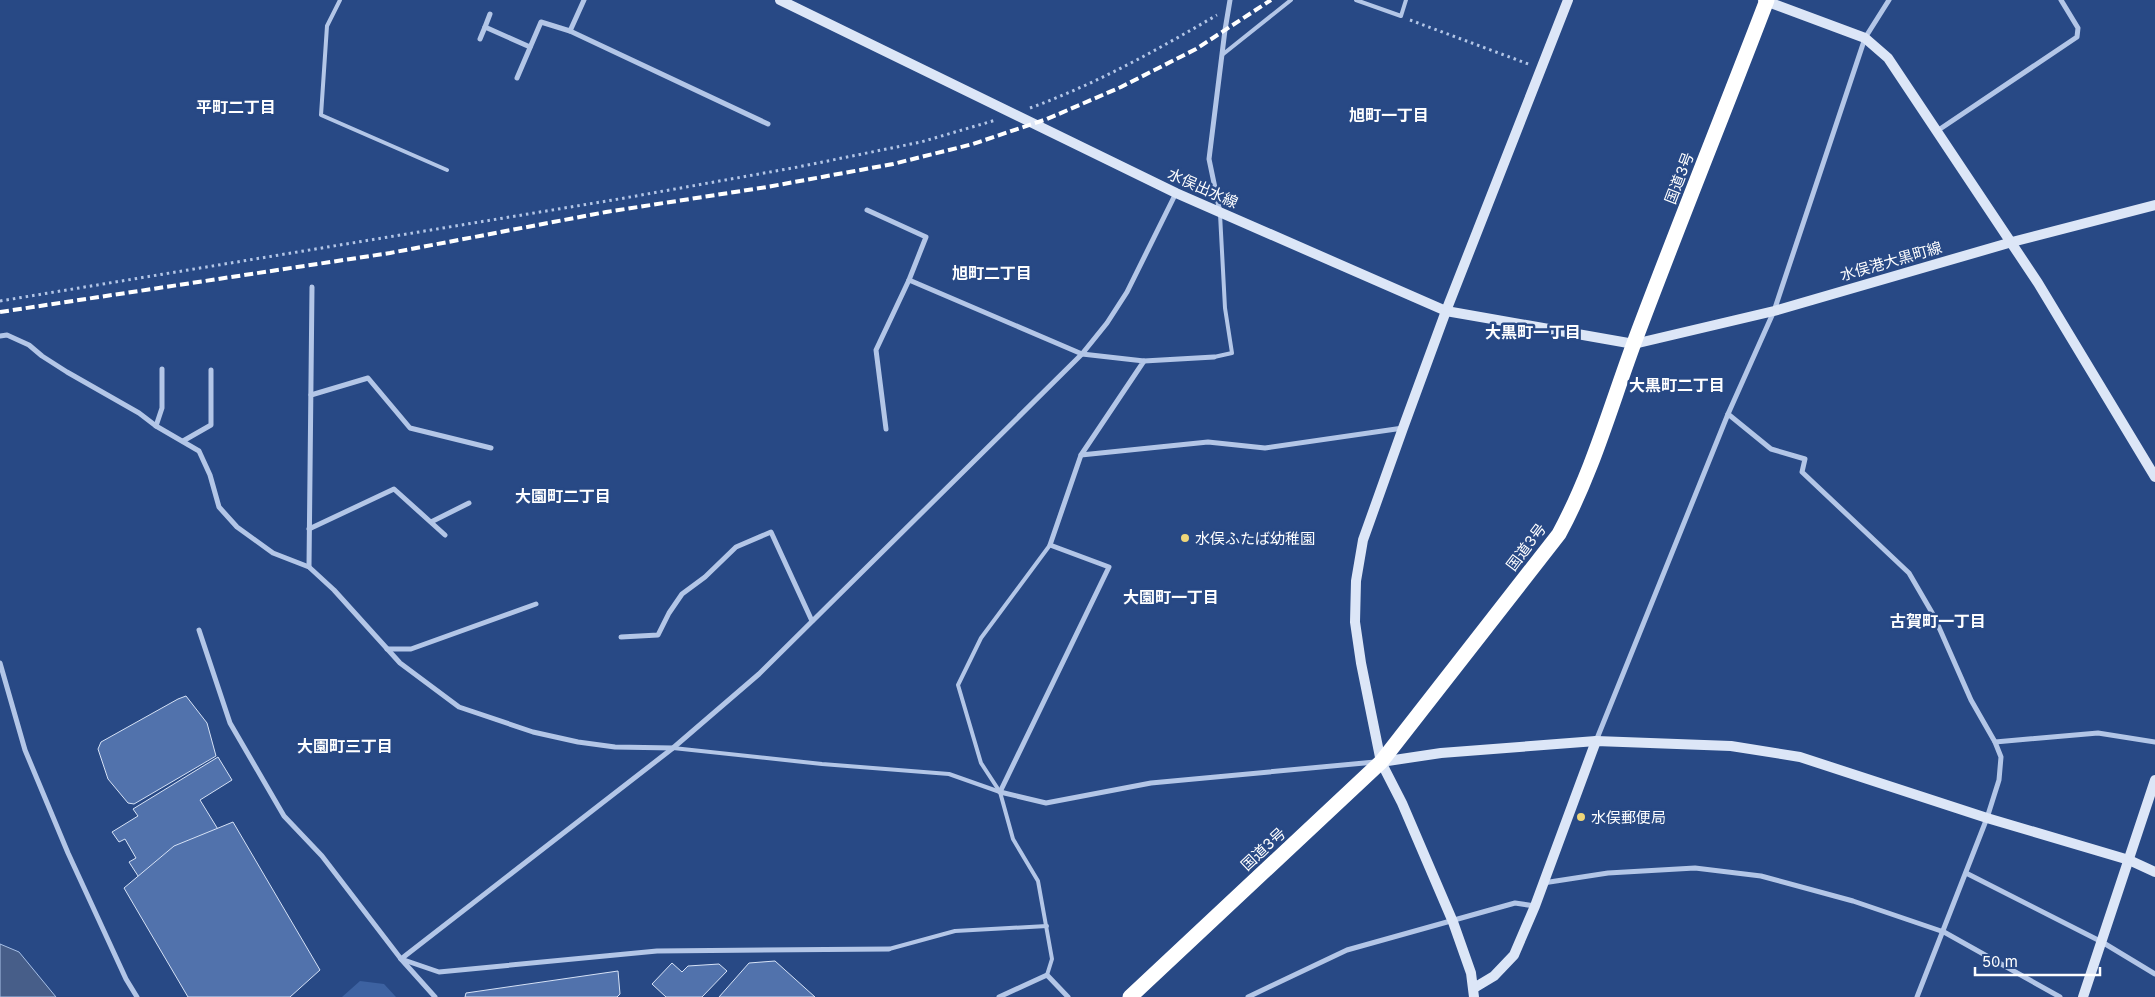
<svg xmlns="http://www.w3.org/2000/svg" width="2155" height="997" font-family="Inter,'Noto Sans JP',sans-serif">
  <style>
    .green { fill: #3d62a1 }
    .water { fill: #475e89; stroke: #a7c0e7 }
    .building { fill: #5172ac; stroke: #d6e2f6 }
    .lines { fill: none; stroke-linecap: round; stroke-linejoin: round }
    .path { stroke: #b3c6e7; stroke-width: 3; stroke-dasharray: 2.5 4; stroke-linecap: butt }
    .lane { stroke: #b3c6e7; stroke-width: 4 }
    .street { stroke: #b3c6e7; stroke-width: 5 }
    .secondary { stroke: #dce6f7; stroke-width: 10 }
    .highway { stroke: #fff; stroke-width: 15 }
    .rail { stroke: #fff; stroke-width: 4; stroke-dasharray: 9 4; stroke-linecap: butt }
    .poi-dot { fill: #efd679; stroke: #284985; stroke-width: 2 }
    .labels { text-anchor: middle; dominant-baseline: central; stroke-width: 5; stroke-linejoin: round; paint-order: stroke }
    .street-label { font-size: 15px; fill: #fff; stroke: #284985 }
    .poi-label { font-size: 15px; fill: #fff; stroke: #284985; text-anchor: start }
    .neighbourhood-label { font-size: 16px; font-weight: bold; fill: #fff; stroke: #284985 }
  </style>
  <rect width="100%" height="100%" fill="#284985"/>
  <polygon class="green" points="360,981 384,984 396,997 342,997"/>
  <polygon class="water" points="0,944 19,952 56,997 0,997"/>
  <g class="building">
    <polygon points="186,696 207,723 216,756 134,804 128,803 108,779 98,749 101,742 178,699"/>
    <polygon points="218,757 232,780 200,800 219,831 140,879 129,862 136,858 125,839 119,842 112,832 138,816 133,809"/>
    <polygon points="233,822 320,970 290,997 188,997 124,888 174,846"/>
    <polygon points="775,961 815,997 719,997 749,963"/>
    <polygon points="672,963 682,972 688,966 719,964 727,971 702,997 666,997 652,984"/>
    <polygon points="618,971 620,994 617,997 465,997 466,993"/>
  </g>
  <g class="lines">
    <g class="path">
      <polyline points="1410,20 1531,65"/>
      <path d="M1030,108c66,-24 127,-58 187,-93"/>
      <polyline points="0,301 619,199 798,167 921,142 996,120"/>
    </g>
    <g class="lane">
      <polyline points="340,0 327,26 321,115 447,170"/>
      <polyline points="1356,0 1401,16 1406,0"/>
      <polyline points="1222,55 1291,0"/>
      <polyline points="1214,357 1232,353 1225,308 1220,214"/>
      <polyline points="673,748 822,764 949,774 1000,792"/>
      <polyline points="889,949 955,931 1047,926"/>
      <polyline points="1047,975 1052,959 1038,881 1013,839 1000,792 981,763 958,685 981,638 1050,545"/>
    </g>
    <g class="street">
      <polyline points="485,27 490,14"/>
      <polyline points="570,31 768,124"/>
      <polyline points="480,39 485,27 530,47"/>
      <polyline points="517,78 541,22 570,31 584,0"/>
      <polyline points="1937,131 2077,37 2078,28 2061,0"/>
      <polyline points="867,210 926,237 909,280 1082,354 1144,361 1081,455 1050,545 1109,567 1000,792 1046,803 1151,783 1375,762"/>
      <polyline points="1220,212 1209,159 1225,30 1230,0"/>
      <polyline points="0,336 7,335 29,345 42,356 67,372 139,413 156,426 199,451 210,475 219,507 237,527 273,553 309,567 334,590 400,663 459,707 533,732 578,742 615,747 673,748"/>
      <polyline points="1144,361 1214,357"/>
      <polyline points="311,395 368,378 410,428 491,448"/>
      <polyline points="1728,414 1771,449 1805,459 1802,472 1909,573 1934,616 1971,700 1995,742 2001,757 1999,780 1987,818 1917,997"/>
      <polyline points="156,426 162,408 162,369"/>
      <polyline points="886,429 876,350 909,280"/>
      <polyline points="183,441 211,425 211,370"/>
      <polyline points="1081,455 1208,442 1265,448 1403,428"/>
      <polyline points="431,522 469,503"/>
      <polyline points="309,529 394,489 445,535"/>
      <polyline points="309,567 312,287"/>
      <polyline points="199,630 230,723 284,816 322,856 401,959 435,997"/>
      <polyline points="621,637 658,635 669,613 682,594 705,577 736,547 771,532 812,621"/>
      <polyline points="387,649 411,649 536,604"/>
      <polyline points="0,663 25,750 68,853 126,979 137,997"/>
      <polyline points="1596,741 1728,414 1774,311 1865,38 1889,0"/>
      <polyline points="1995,742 2098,733 2155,742"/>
      <polyline points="1966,873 2102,942 2155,974"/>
      <polyline points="1543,883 1608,873 1695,868 1761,876 1853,901 1944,932 2060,997"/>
      <polyline points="401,959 673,748 759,674 1082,354 1107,323 1127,292 1176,193"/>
      <polyline points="401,959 439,972 657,951 889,949"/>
      <polyline points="999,997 1047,975 1068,997"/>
      <polyline points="1248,997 1347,950 1515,903 1535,906"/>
    </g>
    <g class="secondary">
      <polyline points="780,0 1176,193 1446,311 1634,344 1774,311 2012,242 2155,205"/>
      <polyline points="1763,0 1865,38 1888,58 2038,283 2155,477"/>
      <polyline points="1381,762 1441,753 1596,741 1731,746 1800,757 1987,818 2129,860 2155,872"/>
      <polyline points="1474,988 1494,976 1514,955 1535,906 1596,741"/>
      <polyline points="1474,997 1471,973 1453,922 1402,803 1381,762 1361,663 1355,622 1356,581 1363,540 1403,428 1446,311 1568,0"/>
      <polyline points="2083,997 2155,780"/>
    </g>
    <path class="highway" d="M1130,997l251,-235 178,-228c33,-61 51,-126 75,-191 43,-115 89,-228 133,-343"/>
    <polyline class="rail" points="0,312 390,253 606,212 767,187 893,164 973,144 1047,119 1121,87 1196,49 1271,0"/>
  </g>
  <g class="poi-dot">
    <circle cx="1185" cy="538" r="5"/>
    <circle cx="1581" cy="817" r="5"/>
  </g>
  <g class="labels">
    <g class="street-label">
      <text transform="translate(1679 178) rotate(-69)">国道3号</text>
      <text transform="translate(1203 188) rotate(24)">水俣出水線</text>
      <text transform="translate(1891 261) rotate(-16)">水俣港大黒町線</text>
      <text transform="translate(1526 547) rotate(-53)">国道3号</text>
      <text transform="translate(1263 849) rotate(-43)">国道3号</text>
    </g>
    <g class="poi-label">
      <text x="1195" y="538">水俣ふたば幼稚園</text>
      <text x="1591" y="817">水俣郵便局</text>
    </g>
    <g class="neighbourhood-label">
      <text x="236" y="107">平町二丁目</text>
      <text x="1389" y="115">旭町一丁目</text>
      <text x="992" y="273">旭町二丁目</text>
      <text x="1533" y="332">大黒町一丁目</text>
      <text x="1677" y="385">大黒町二丁目</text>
      <text x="563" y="496">大園町二丁目</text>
      <text x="1171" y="597">大園町一丁目</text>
      <text x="1938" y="621">古賀町一丁目</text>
      <text x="345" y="746">大園町三丁目</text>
    </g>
  </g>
  <path d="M1975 967v8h125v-8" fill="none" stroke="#ffffff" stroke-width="2.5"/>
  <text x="1982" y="967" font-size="15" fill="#ffffff" stroke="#284985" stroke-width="4" paint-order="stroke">50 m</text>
</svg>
